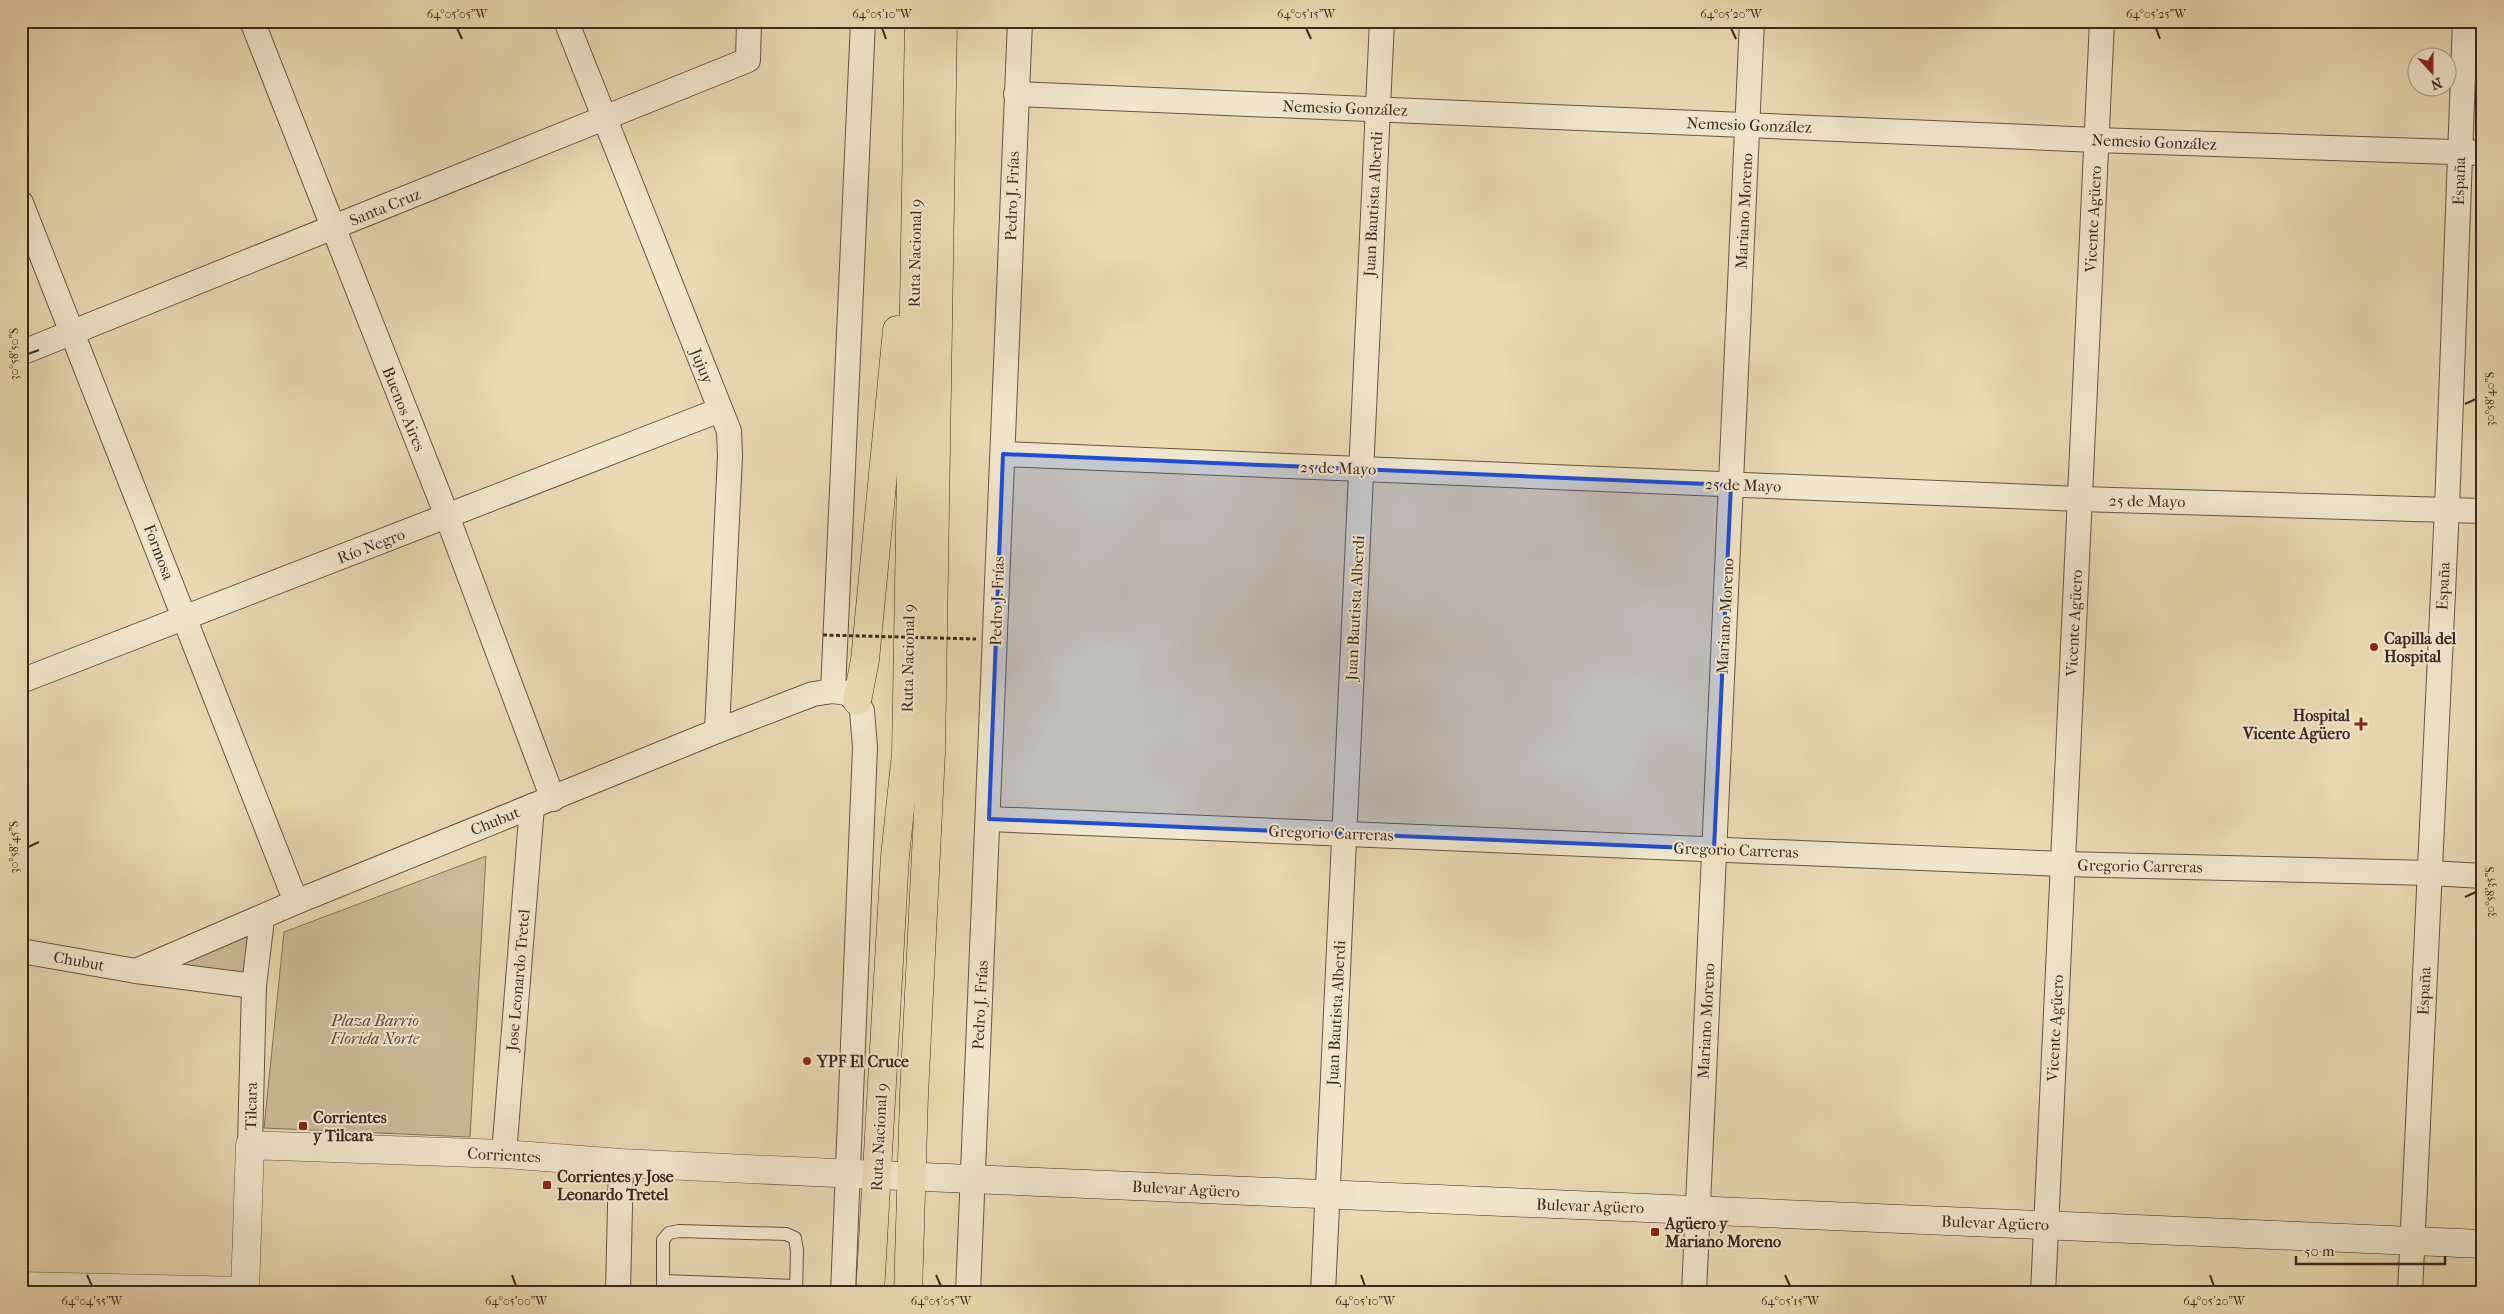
<svg xmlns="http://www.w3.org/2000/svg" width="2504" height="1314" font-family="'IM FELL French Canon',serif">
  <style>
    .green { fill: #ccbc99; stroke: #84725d }
    .lines { fill: none; stroke-linecap: round; stroke-linejoin: round }
    .service-casing { stroke: #685445; stroke-width: 14 }
    .minor-casing { stroke: #685445; stroke-width: 26 }
    .tertiary-casing { stroke: #685445; stroke-width: 29 }
    .secondary-casing { stroke: #3c2821; stroke-width: 29 }
    .trunk-casing { stroke: #3c2821; stroke-width: 29 }
    .service { stroke: #f1e7cc; stroke-width: 12 }
    .minor { stroke: #f1e7cc; stroke-width: 24 }
    .tertiary { stroke: #f1e7cc; stroke-width: 28 }
    .secondary { stroke: #f1e7cc; stroke-width: 28 }
    .trunk { stroke: #eadab1; stroke-width: 28 }
    .path-bridge { stroke: #3c2821; stroke-width: 3; stroke-dasharray: 4 2.5; stroke-linecap: butt }
    .marked { fill: #1d4ed8; fill-opacity: 0.2; stroke: #1d4ed8; stroke-width: 4; stroke-linejoin: round }
    .ticks { fill: none; stroke: #3c2821; stroke-width: 2 }
    .poi-dot { fill: #8f2418; stroke: #f1e7cc; stroke-width: 2 }
    .labels { text-anchor: middle; dominant-baseline: central; stroke-width: 4; stroke-linejoin: round; paint-order: stroke }
    .street-label { font-size: 16px; fill: #3c2821; stroke: #f1e7cc }
    .poi-label { font-size: 16px; font-weight: bold; fill: #3c2821; stroke: #f1e7cc; text-anchor: start }
    .park-label { font-size: 16px; font-style: italic; fill: #594639; stroke: #f1e7cc }
    .neatline { fill: none; stroke: #3c2821; stroke-width: 2 }
    .ticks-label { font-size: 12px; text-anchor: middle; fill: #3c2821 }
  </style>
  <rect width="100%" height="100%" fill="#eadab1"/>
  <filter id="stains"><feTurbulence type="fractalNoise" baseFrequency=".004" numOctaves="4"/><feColorMatrix values="0 0 0 0 .2 0 0 0 0 .09 0 0 0 0 .02 0 0 0 .5 -.17"/></filter>
  <radialGradient id="worn" r=".72"><stop offset=".6" stop-color="#630" stop-opacity="0"/><stop offset="1" stop-color="#630" stop-opacity=".3"/></radialGradient>
  <g class="green">
    <polygon points="486,856 470,1137 264,1128 284,932"/>
    <polygon points="258,924 251,982 146,970"/>
  </g>
  <g class="lines">
    <g class="service-casing">
      <g id="service">
        <polyline points="663,1281 796,1286"/>
        <polyline points="663,1293 663,1240 669,1233 679,1231 786,1234 795,1238 797,1251 796,1293"/>
      </g>
    </g>
    <g class="minor-casing">
      <g id="minor">
        <polyline points="252,21 447,516 553,799"/>
        <polyline points="566,21 729,431 730,456 717,731"/>
        <polyline points="1016,94 2096,140 2483,153"/>
        <polyline points="21,203 296,902"/>
        <polyline points="21,353 748,60 749,21"/>
        <polyline points="1003,454 2080,499 2483,511"/>
        <polyline points="21,681 720,410"/>
        <polyline points="833,691 863,21"/>
        <polyline points="989,819 2063,864 2430,873 2483,876"/>
        <polyline points="21,951 136,971 254,986"/>
        <polyline points="136,971 296,902 717,731 813,694 833,691 847,693 857,701 862,711 865,747 843,1293"/>
        <polyline points="250,1145 254,986 262,919"/>
        <polyline points="504,1154 532,806"/>
        <polyline points="618,1293 621,1163"/>
        <polyline points="968,1293 1020,21"/>
        <polyline points="1323,1293 1382,21"/>
        <polyline points="1694,1293 1752,21"/>
        <polyline points="2043,1293 2102,21"/>
        <polyline points="2410,1293 2447,508 2465,21"/>
      </g>
    </g>
    <g class="tertiary-casing">
      <polyline id="tertiary" points="21,1286 245,1291 250,1145 504,1154 621,1163 877,1175"/>
    </g>
    <g class="secondary-casing">
      <polyline id="secondary" points="877,1175 2483,1244"/>
    </g>
    <g class="trunk-casing">
      <g id="trunk">
        <polyline points="857,701 865,660 897,330"/>
        <polyline points="870,1293 895,856 906,754 919,21"/>
        <polyline points="908,1293 914,1095 931,752 943,21"/>
      </g>
    </g>
    <use href="#service" class="service"/>
    <use href="#minor" class="minor"/>
    <use href="#tertiary" class="tertiary"/>
    <use href="#secondary" class="secondary"/>
    <use href="#trunk" class="trunk"/>
    <polyline class="path-bridge" points="823,635 976,639"/>
  </g>
  <path class="marked" d="M1003,454l728,31 -17,364 -725,-30z"/>
  <path class="ticks" d="M457,28l5,11M882,28l4,11M1306,28l5,11M1731,28l5,11M2156,28l4,11M28,354l11,-4M2465,404l11,-5M28,847l11,-5M2465,897l11,-5M87,1275l5,11M512,1275l4,11M936,1275l5,11M1361,1275l4,11M1785,1275l5,11M2210,1275l4,11"/>
  <g class="poi-dot">
    <circle cx="2374" cy="647" r="5"/>
    <path d="M2358.5 716.5h5v5h5v5h-5v5h-5v-5h-5v-5h5z"/>
    <circle cx="807" cy="1061" r="5"/>
    <rect x="298" y="1121" width="10" height="10" rx="2.5"/>
    <rect x="542" y="1180" width="10" height="10" rx="2.5"/>
    <rect x="1650" y="1227" width="10" height="10" rx="2.5"/>
  </g>
  <g class="labels">
    <g class="street-label">
      <text transform="translate(1345 108) rotate(2)">Nemesio González</text>
      <text transform="translate(1749 125) rotate(2)">Nemesio González</text>
      <text transform="translate(2154 142) rotate(2)">Nemesio González</text>
      <text transform="translate(2459 181) rotate(-88)">España</text>
      <text transform="translate(1012 196) rotate(-88)">Pedro J. Frías</text>
      <text transform="translate(1373 204) rotate(-87)">Juan Bautista Alberdi</text>
      <text transform="translate(385 207) rotate(-22)">Santa Cruz</text>
      <text transform="translate(1744 211) rotate(-87)">Mariano Moreno</text>
      <text transform="translate(2093 219) rotate(-87)">Vicente Agüero</text>
      <text transform="translate(915 253) rotate(-89)">Ruta Nacional 9</text>
      <text transform="translate(702 366) rotate(68)">Jujuy</text>
      <text transform="translate(404 409) rotate(68)">Buenos Aires</text>
      <text transform="translate(1338 468) rotate(2)">25 de Mayo</text>
      <text transform="translate(1743 485) rotate(2)">25 de Mayo</text>
      <text transform="translate(2147 501) rotate(1)">25 de Mayo</text>
      <text transform="translate(371 546) rotate(-21)">Río Negro</text>
      <text transform="translate(159 552) rotate(69)">Formosa</text>
      <text transform="translate(2443 586) rotate(-87)">España</text>
      <text transform="translate(997 601) rotate(-88)">Pedro J. Frías</text>
      <text transform="translate(1355 608) rotate(-87)">Juan Bautista Alberdi</text>
      <text transform="translate(1725 616) rotate(-87)">Mariano Moreno</text>
      <text transform="translate(2074 623) rotate(-87)">Vicente Agüero</text>
      <text transform="translate(908 658) rotate(-89)">Ruta Nacional 9</text>
      <text transform="translate(495 821) rotate(-22)">Chubut</text>
      <text transform="translate(1331 833) rotate(2)">Gregorio Carreras</text>
      <text transform="translate(1736 850) rotate(2)">Gregorio Carreras</text>
      <text transform="translate(2140 866) rotate(1)">Gregorio Carreras</text>
      <text transform="translate(79 961) rotate(10)">Chubut</text>
      <text transform="translate(518 980) rotate(-85)">Jose Leonardo Tretel</text>
      <text transform="translate(2424 991) rotate(-87)">España</text>
      <text transform="translate(980 1005) rotate(-87)">Pedro J. Frías</text>
      <text transform="translate(1336 1013) rotate(-87)">Juan Bautista Alberdi</text>
      <text transform="translate(1706 1021) rotate(-87)">Mariano Moreno</text>
      <text transform="translate(2055 1028) rotate(-87)">Vicente Agüero</text>
      <text transform="translate(251 1106) rotate(-89)">Tilcara</text>
      <text transform="translate(879 1137) rotate(-87)">Ruta Nacional 9</text>
      <text transform="translate(504 1155) rotate(3)">Corrientes</text>
      <text transform="translate(1186 1189) rotate(3)">Bulevar Agüero</text>
      <text transform="translate(1590 1206) rotate(2)">Bulevar Agüero</text>
      <text transform="translate(1995 1223) rotate(2)">Bulevar Agüero</text>
    </g>
    <g class="poi-label">
      <text x="2384" y="638">Capilla del<tspan x="2384" dy="18">Hospital</tspan></text>
      <text x="2350" y="715" text-anchor="end">Hospital<tspan x="2350" dy="18">Vicente Agüero</tspan></text>
      <text x="817" y="1061">YPF El Cruce</text>
      <text x="313" y="1117">Corrientes<tspan x="313" dy="18">y Tilcara</tspan></text>
      <text x="557" y="1176">Corrientes y Jose<tspan x="557" dy="18">Leonardo Tretel</tspan></text>
      <text x="1665" y="1223">Agüero y<tspan x="1665" dy="18">Mariano Moreno</tspan></text>
    </g>
    <g class="park-label">
      <text x="375" y="1020">Plaza Barrio<tspan x="375" dy="18">Florida Norte</tspan></text>
    </g>
  </g>
  <rect width="2504" height="1314" fill="none" stroke="#eadab1" stroke-width="55"/>
  <g transform="translate(2432 72) rotate(159)"><circle r="24" fill="#f1e7cc" stroke="#a99b88"/>
  <path d="M0-4L9 19L0 12L-9 19Z" fill="#8f2418"/>
  <text y="-8" font-size="14" font-weight="bold" text-anchor="middle" fill="#3c2821">N</text>
  </g>
  <path d="M2296 1256v8h149v-8" fill="none" stroke="#3c2821" stroke-width="2.5"/>
  <text x="2304" y="1256" font-size="15" fill="#3c2821" stroke="#f1e7cc" stroke-width="4" paint-order="stroke">50 m</text>
  <rect x="28" y="28" width="2448" height="1258" class="neatline"/>
  <g class="ticks-label">
    <text x="457" y="18">64°05'05"W</text>
    <text x="882" y="18">64°05'10"W</text>
    <text x="1306" y="18">64°05'15"W</text>
    <text x="1731" y="18">64°05'20"W</text>
    <text x="2156" y="18">64°05'25"W</text>
    <text transform="translate(14 354) rotate(-90)" y="4">30°58'50"S</text>
    <text transform="translate(2490 399) rotate(-90)" y="4">30°58'40"S</text>
    <text transform="translate(14 847) rotate(-90)" y="4">30°58'45"S</text>
    <text transform="translate(2490 892) rotate(-90)" y="4">30°58'35"S</text>
    <text x="92" y="1305">64°04'55"W</text>
    <text x="516" y="1305">64°05'00"W</text>
    <text x="941" y="1305">64°05'05"W</text>
    <text x="1365" y="1305">64°05'10"W</text>
    <text x="1790" y="1305">64°05'15"W</text>
    <text x="2214" y="1305">64°05'20"W</text>
  </g>
  <rect width="100%" height="100%" filter="url(#stains)"/>
  <rect width="100%" height="100%" fill="url(#worn)"/>
</svg>
